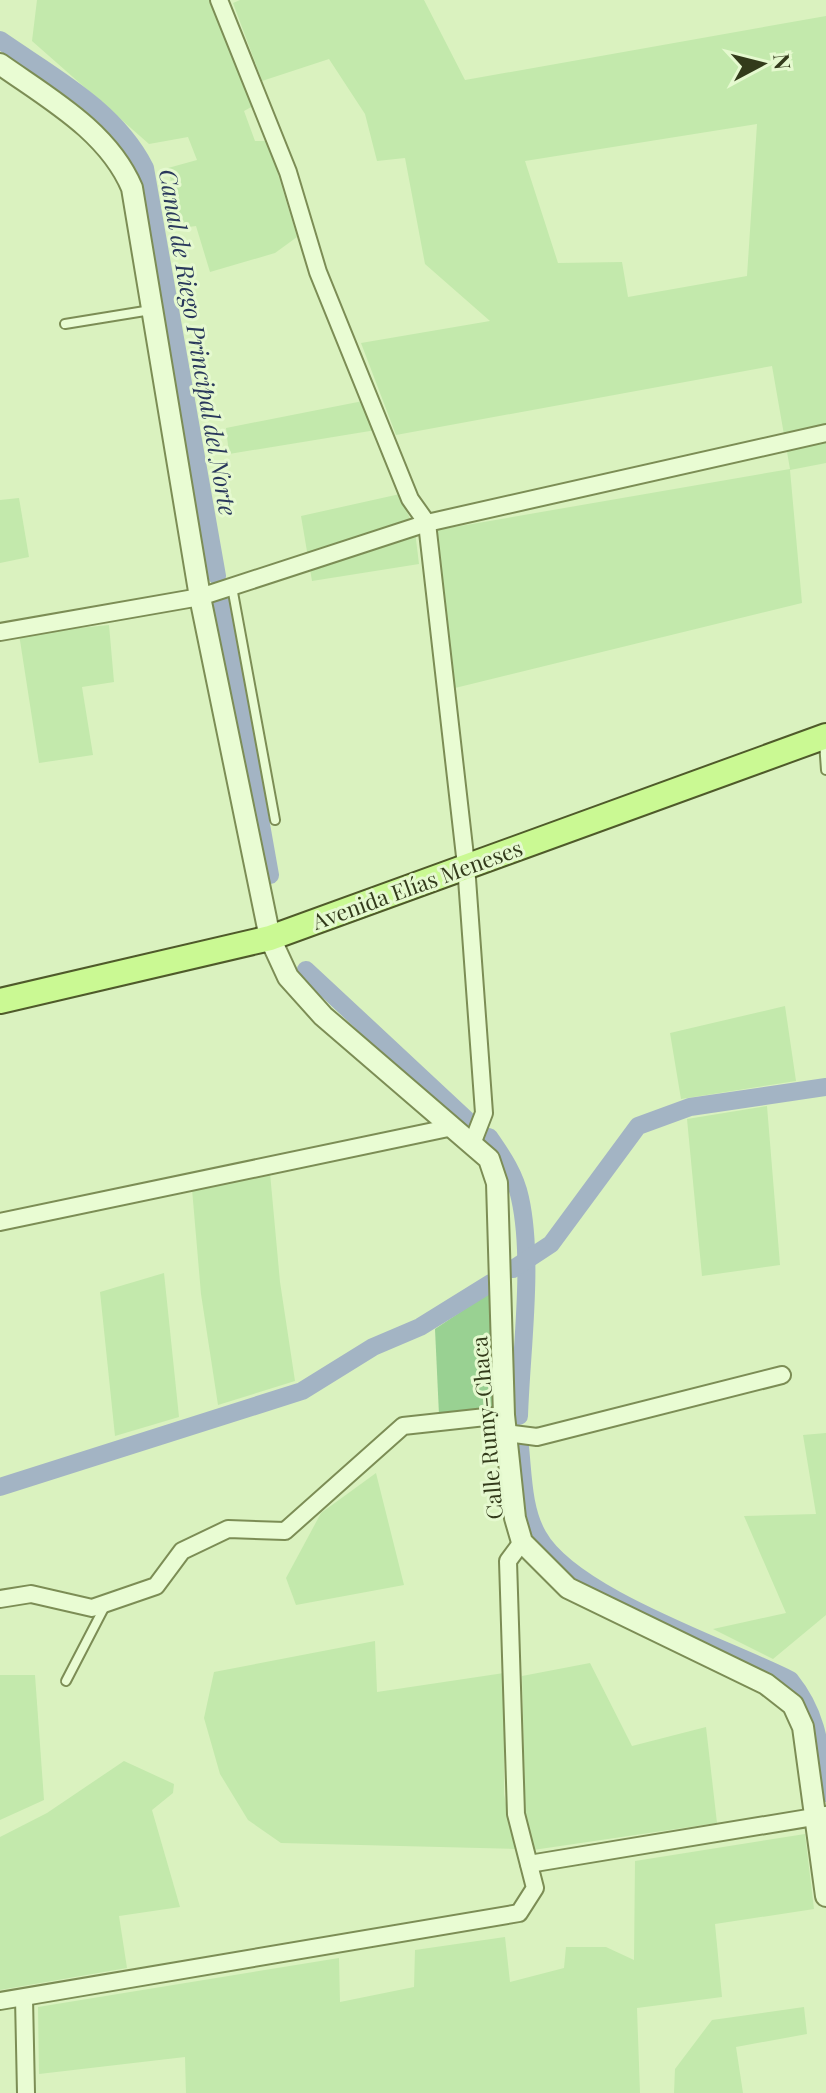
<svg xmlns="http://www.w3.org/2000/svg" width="826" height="2093" font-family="'Playfair Display',serif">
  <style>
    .farmland { fill: #c3e9ac; fill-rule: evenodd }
    .green { fill: #99d192 }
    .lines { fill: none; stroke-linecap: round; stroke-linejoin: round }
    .canal { stroke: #a3b4c4; stroke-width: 18 }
    .service-casing { stroke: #7c8d55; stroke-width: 12 }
    .minor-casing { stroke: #7c8d55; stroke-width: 20 }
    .tertiary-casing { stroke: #7c8d55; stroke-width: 24 }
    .primary-casing { stroke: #4f5a2a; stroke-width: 28 }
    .service { stroke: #e9fcd3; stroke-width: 8 }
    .minor { stroke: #e9fcd3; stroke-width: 16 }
    .tertiary { stroke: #e9fcd3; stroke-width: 20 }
    .primary { stroke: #caf993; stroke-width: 24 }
    .labels { text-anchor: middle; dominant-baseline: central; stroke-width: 6; stroke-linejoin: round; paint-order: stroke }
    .street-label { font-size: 22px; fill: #333b1b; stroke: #e5f9cf }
    .water-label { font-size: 24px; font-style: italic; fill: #29385c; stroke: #e5f9cf }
  </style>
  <rect width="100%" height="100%" fill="#daf2bf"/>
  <g class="farmland">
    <polygon points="37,0 209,0 255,105 244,111 255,141 268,141 297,237 275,253 210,272 196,226 181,228 168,168 197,160 188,137 149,144 32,41"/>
    <path d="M240,0h184l41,80 361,-64v447l-36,7 12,133 -347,85 -18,-158 353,-61 -18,-103 -376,69 -35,-92 129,-22 -65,-57 -20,-106 -28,3 -12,-47 -36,-55 -67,22 -29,-78zM757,124l-10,152 -119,21 -6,-35 -64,1 -33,-102z"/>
    <polygon points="363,401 376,430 229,454 226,428"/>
    <polygon points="400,494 415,531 419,564 312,581 301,516"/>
    <polygon points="19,498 29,557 0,563 0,500"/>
    <polygon points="109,625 114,682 82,687 93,755 39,763 19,634"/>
    <polygon points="785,1006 796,1081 681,1099 670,1033"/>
    <polygon points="767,1106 780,1265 702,1276 687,1119"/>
    <polygon points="270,1173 280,1282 295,1381 218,1405 201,1294 192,1189"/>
    <polygon points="164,1273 179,1417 115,1436 100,1292"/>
    <polygon points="826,1433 826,1615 773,1659 713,1629 786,1613 744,1516 816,1514 803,1435"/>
    <polygon points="376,1473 404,1585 296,1605 286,1578 321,1513"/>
    <polygon points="375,1641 377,1692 504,1673 504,1794 515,1849 281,1843 248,1820 220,1774 204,1718 214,1672"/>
    <polygon points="590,1663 632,1746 706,1727 717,1823 533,1850 526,1828 522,1676"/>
    <polygon points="0,1675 35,1675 44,1800 0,1820"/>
    <polygon points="124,1761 174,1784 173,1793 152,1810 180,1907 119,1916 127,1968 0,1990 0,1837 47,1813"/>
    <polygon points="805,1834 814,1909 715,1924 722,1997 637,2008 640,2093 186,2093 185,2057 39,2074 38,2007 339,1958 340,2002 414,1987 415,1950 505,1937 510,1982 564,1968 566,1947 606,1947 634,1960 635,1861"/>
    <polygon points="804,2007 807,2034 736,2047 743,2093 674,2093 675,2069 712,2020"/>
  </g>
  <polygon class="green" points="492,1291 496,1408 439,1415 435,1329"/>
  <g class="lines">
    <g class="canal">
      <path d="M0,40c53,37 115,69 145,128l72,408"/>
      <polyline points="222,605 270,875"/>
      <polyline points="306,970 467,1120"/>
      <path d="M489,1137c14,20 26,38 31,61 14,63 1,153 -1,218"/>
      <polyline points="513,1269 551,1244 638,1126 690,1107 826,1087"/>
      <path d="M520,1447c3,29 3,63 18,89 34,61 187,111 252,144 29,36 30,69 36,113"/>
      <polyline points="0,1487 302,1391 373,1347 420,1327 491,1283"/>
    </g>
    <g class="service-casing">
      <g id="service">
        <polyline points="65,324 151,310"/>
        <polyline points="232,587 275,820"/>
        <polyline points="824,742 826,770"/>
        <polyline points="66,1681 106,1604"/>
      </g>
    </g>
    <g class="minor-casing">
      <g id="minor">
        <polyline points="219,0 288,172 318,272 410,499 427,523 466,865 484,1113 472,1144"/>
        <polyline points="0,632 200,597 427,523 826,433"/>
        <polyline points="0,1222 453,1127"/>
        <polyline points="506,1433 537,1437 782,1375"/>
        <polyline points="0,1599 31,1594 92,1608 156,1586 182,1551 228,1529 285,1531 403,1426 504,1415"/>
        <polyline points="529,1864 826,1815"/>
        <polyline points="24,1998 26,2093"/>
        <polyline points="0,2001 519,1913 535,1888 516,1814 508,1561 522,1542"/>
      </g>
    </g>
    <g class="tertiary-casing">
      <path id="tertiary" d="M0,64c48,34 108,67 132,124l68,409 70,341 18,39 35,39 166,143 8,24 7,232 11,103 7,24 46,46 198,96 27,21 10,22 23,169"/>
    </g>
    <g class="primary-casing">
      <polyline id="primary" points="0,1001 270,938 826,736"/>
    </g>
    <use href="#service" class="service"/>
    <use href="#minor" class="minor"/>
    <use href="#tertiary" class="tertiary"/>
    <use href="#primary" class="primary"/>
  </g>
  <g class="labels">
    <g class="street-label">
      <text transform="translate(417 884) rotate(-20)">Avenida Elías Meneses</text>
      <text transform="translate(486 1428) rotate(-95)">Calle Rumy-Chaca</text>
    </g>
    <g class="water-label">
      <text transform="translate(199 342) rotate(80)">Canal de Riego Principal del Norte</text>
    </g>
  </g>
  <g transform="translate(762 64) rotate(83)" stroke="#e5f9cf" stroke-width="6" paint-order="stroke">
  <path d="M0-6L14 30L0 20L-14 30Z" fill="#333b1b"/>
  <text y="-12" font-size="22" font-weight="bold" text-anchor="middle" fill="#333b1b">N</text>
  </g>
</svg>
